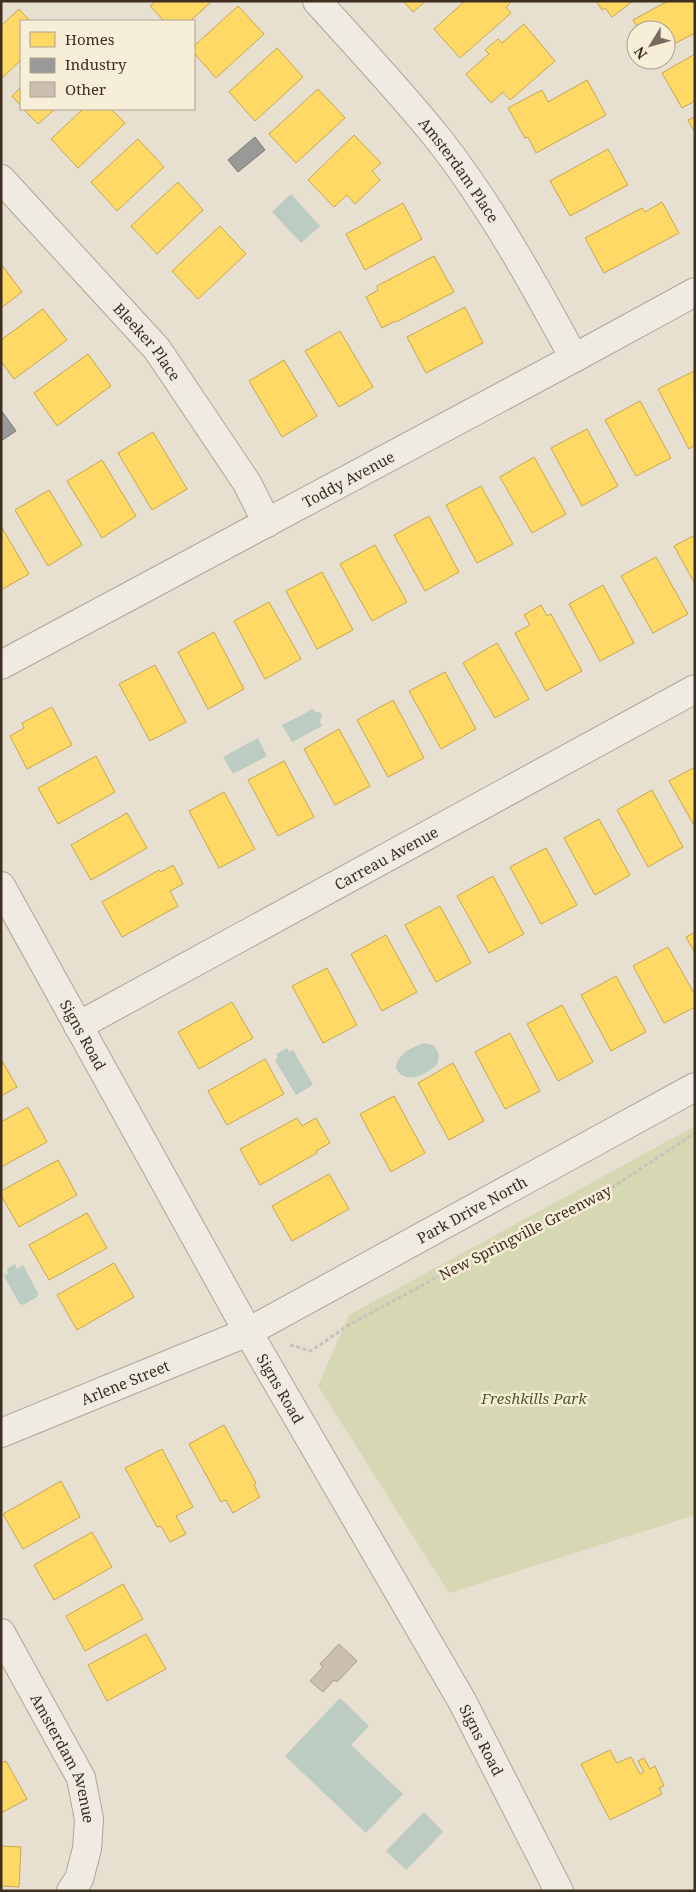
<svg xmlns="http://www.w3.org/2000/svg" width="696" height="1892" font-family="'Noto Serif',serif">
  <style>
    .green { fill: #d6d7b3 }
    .water { fill: #bcccc2 }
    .homes { fill: #ffd966; stroke: #c5a651 }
    .industry { fill: #999; stroke: #7d7975 }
    .building { fill: #cbbfb2; stroke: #a89c90 }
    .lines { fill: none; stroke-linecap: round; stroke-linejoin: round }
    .minor-casing { stroke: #ada599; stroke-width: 30 }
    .tertiary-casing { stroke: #ada599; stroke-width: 30 }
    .path { stroke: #c8c2b9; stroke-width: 3; stroke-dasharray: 4 2.5; stroke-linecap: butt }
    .minor { stroke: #efebe3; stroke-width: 28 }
    .tertiary { stroke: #efebe3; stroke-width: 28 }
    .labels { text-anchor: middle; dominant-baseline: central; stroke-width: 5; stroke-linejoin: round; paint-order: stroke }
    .street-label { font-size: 15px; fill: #3d2e20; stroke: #f7eed8 }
    .park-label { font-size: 15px; font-style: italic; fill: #4d5a26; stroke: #f7eed8 }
  </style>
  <rect width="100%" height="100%" fill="#e7e0d1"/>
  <polygon class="green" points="695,1126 695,1515 449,1593 318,1386 349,1315"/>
  <g class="water">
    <polygon points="291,194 320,226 301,243 272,212"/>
    <polygon points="313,709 315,712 319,712 322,715 320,722 322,726 292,742 282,725"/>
    <polygon points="258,738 267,756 233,774 223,757"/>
    <path d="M424,1043l9,2c6,6 7,11 4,19 -11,11 -32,22 -41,4 1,-14 16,-21 28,-25z"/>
    <polygon points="287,1048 289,1052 293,1050 313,1085 296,1095 275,1060 278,1058 276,1054"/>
    <polygon points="15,1264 17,1269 23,1265 38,1293 37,1297 23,1305 19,1303 4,1276 8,1273 7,1269"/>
    <polygon points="340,1698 369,1726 351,1745 403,1794 366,1833 285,1756"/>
    <polygon points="424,1812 443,1832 406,1870 386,1851"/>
  </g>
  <g class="homes">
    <polygon points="156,1 212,1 190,21 164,21 150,6"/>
    <polygon points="403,1 426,1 413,12"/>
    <polygon points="465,1 512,1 506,7 511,13 460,58 434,29"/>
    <polygon points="596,1 633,1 612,17 605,8 602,10"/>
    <polygon points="668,1 695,1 695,33 666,48 666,30 639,30 633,20"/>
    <polygon points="238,6 264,34 216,78 194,53 194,46"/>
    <polygon points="19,9 30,21 21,21 21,60 1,79 1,26"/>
    <polygon points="524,24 555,61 510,100 503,92 491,103 466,74 489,54 485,50 498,39 502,43"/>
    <polygon points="277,48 303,77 255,121 229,92"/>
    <polygon points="695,54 695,101 682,108 662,73"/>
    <polygon points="587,80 606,115 536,153 528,137 525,138 508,108 542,90 548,102"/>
    <polygon points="21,87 21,106 12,96"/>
    <polygon points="318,89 345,118 296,163 269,134"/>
    <polygon points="23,109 55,109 38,124"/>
    <polygon points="83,109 111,109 125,123 78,168 51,139"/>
    <polygon points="695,117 695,133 688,120"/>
    <polygon points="354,135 381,163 372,171 380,180 355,204 347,195 334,207 308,180"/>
    <polygon points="138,139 164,167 117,211 91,182"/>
    <polygon points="608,149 628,185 570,216 550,181"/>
    <polygon points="178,182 203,210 157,254 131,226"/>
    <polygon points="662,202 679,233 604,273 585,238 642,208 645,212"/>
    <polygon points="403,203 422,239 365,270 346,234"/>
    <polygon points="220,226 246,254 198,299 172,271"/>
    <polygon points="434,256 454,292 396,322 395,321 382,328 366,297 378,290 377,286"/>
    <polygon points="1,264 22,292 1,308"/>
    <polygon points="465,307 483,343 426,373 407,337"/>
    <polygon points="43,309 67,340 14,379 1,361 1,340"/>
    <polygon points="340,331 373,387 339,407 305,351"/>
    <polygon points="88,354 111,386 57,426 34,393"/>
    <polygon points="284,360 317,416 282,437 249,381"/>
    <polygon points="694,371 695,445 689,449 658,389"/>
    <polygon points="640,401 671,458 636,476 605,420"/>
    <polygon points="587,429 618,486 582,506 551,448"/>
    <polygon points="153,432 187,489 152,510 118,453"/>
    <polygon points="534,457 566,514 532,533 500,477"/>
    <polygon points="102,460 136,516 102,538 67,481"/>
    <polygon points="481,486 513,544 477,563 446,505"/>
    <polygon points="49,490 82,545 48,566 15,510"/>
    <polygon points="429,516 459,572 425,591 394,535"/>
    <polygon points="1,526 29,574 1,590"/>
    <polygon points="695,535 695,584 674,546"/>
    <polygon points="375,545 407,602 372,621 340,564"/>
    <polygon points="656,557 688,614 653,633 621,576"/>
    <polygon points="322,572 353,630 317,649 286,591"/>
    <polygon points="603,585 634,643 600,661 569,604"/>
    <polygon points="269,602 301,659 265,679 234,621"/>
    <polygon points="541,605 547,616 551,614 582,671 546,691 515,633 530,625 524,615"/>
    <polygon points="214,632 244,689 208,709 178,652"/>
    <polygon points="497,643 529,699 495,718 463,663"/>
    <polygon points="155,665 186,722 150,741 119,684"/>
    <polygon points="445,672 476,729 441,749 409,691"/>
    <polygon points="393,700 424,758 388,777 357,720"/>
    <polygon points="52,707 72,745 27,769 10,736 24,728 22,723"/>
    <polygon points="339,729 370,786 335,805 304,749"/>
    <polygon points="96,756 115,792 58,824 38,788"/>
    <polygon points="284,761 314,817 278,836 248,780"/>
    <polygon points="695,767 695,827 669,781"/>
    <polygon points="652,790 683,847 648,867 617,810"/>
    <polygon points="224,792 255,849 219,868 189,811"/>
    <polygon points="127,813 147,848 91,880 71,845"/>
    <polygon points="599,819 630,875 595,895 564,838"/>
    <polygon points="546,848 577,905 541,924 510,867"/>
    <polygon points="173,865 183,884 170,891 178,906 122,937 102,902 159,870 161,872"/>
    <polygon points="493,876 524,934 489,953 457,896"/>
    <polygon points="440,906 471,963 436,982 405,925"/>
    <polygon points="695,932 695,953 686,937"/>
    <polygon points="386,935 417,992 382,1011 351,954"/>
    <polygon points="668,947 695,995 695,1007 664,1023 633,966"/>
    <polygon points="327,968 357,1025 323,1043 292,986"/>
    <polygon points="616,976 646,1032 611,1051 581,995"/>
    <polygon points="232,1002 253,1038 199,1069 178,1032"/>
    <polygon points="562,1005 593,1062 558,1081 527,1024"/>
    <polygon points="510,1033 540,1091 505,1109 475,1052"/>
    <polygon points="1,1059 17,1087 1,1096"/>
    <polygon points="265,1059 284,1094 227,1125 208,1091"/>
    <polygon points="453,1063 484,1121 449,1140 418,1083"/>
    <polygon points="394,1096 425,1153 391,1172 360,1114"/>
    <polygon points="28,1107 47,1142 1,1167 1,1122"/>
    <polygon points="297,1118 302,1126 316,1118 330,1143 316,1151 317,1153 260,1185 240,1149"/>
    <polygon points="58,1160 77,1195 19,1227 1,1195 1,1191"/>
    <polygon points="329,1174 349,1209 292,1241 272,1206"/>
    <polygon points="87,1213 107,1248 49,1280 29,1245"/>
    <polygon points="114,1263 134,1297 77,1330 57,1295"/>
    <polygon points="224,1425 256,1483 254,1485 260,1497 233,1513 226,1500 221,1502 189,1444"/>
    <polygon points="162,1449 193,1507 176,1516 186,1534 170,1542 161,1526 157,1527 125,1468"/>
    <polygon points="61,1481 80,1517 23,1549 3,1514"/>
    <polygon points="92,1532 112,1567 54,1600 34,1565"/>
    <polygon points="123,1584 143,1619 85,1651 66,1616"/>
    <polygon points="146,1634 166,1669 107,1701 88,1665"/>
    <polygon points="610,1750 617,1763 631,1757 640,1774 644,1772 638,1761 644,1758 650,1769 655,1766 664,1786 659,1788 662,1794 610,1820 581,1764"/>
    <polygon points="6,1761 27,1799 1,1813 1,1763"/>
    <polygon points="1,1846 21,1847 19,1887 1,1886"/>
  </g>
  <g class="industry">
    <polygon points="255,137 265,150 238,172 228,160"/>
    <polygon points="1,410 16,431 1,441"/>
  </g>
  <polygon class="building" points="339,1644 357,1661 337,1682 334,1680 323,1692 310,1681 323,1667 320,1664"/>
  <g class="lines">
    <g class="minor-casing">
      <g id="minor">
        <path id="s1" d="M317,1c41,46 85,92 123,140 52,67 94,143 134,217"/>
        <path id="s2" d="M1,179l156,170 90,134 20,40"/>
        <path id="s3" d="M1,665l573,-307 121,-66"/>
        <path id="s4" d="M78,1026l617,-337"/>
        <path id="s5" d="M248,1332l447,-245"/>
        <path id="s6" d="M1,1633l80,145 8,41 -2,30 -8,30 -8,12"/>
      </g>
    </g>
    <g class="tertiary-casing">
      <g id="tertiary">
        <path id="s7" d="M1,886l247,446 214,369 97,190"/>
        <path id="s8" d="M1,1433l247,-101"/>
      </g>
    </g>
    <polyline class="path" points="290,1345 311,1351 350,1324 494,1247 616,1185 695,1133"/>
    <use href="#minor" class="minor"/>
    <use href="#tertiary" class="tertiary"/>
  </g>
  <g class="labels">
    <g class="street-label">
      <text stroke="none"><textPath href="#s1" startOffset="221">Amsterdam Place</textPath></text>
      <text stroke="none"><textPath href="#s2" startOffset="219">Bleeker Place</textPath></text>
      <text stroke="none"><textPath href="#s3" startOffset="394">Toddy Avenue</textPath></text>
      <text stroke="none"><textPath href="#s4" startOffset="351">Carreau Avenue</textPath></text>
      <text stroke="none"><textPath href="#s7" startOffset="170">Signs Road</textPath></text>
      <text stroke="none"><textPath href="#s5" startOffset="255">Park Drive North</textPath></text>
      <text transform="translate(525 1232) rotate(-27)">New Springville Greenway</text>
      <text stroke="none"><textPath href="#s8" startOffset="134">Arlene Street</textPath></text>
      <text stroke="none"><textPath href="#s7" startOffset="575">Signs Road</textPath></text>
      <text stroke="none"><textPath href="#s7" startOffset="980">Signs Road</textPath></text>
      <text stroke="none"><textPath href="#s6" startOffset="141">Amsterdam Avenue</textPath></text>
    </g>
    <g class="park-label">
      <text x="534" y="1398">Freshkills Park</text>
    </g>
  </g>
  <rect width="696" height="1892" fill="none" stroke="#3d2e20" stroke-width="5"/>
  <rect x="20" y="20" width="175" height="90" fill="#f7eed8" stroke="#ada18e"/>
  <rect x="30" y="32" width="25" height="15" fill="#ffd966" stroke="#ada18e"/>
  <text x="65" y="45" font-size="15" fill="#3d2e20">Homes</text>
  <rect x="30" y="58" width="25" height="15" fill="#999999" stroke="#ada18e"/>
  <text x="65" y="70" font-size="15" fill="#3d2e20">Industry</text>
  <rect x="30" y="82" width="25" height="15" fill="#cbbfb2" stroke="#ada18e"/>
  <text x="65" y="95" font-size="15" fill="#3d2e20">Other</text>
  <g transform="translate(651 45) rotate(233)"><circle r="24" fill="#f7eed8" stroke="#ada18e"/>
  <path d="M0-4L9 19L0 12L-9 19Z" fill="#786c5e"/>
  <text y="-8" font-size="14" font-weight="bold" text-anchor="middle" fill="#3d2e20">N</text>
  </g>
</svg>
